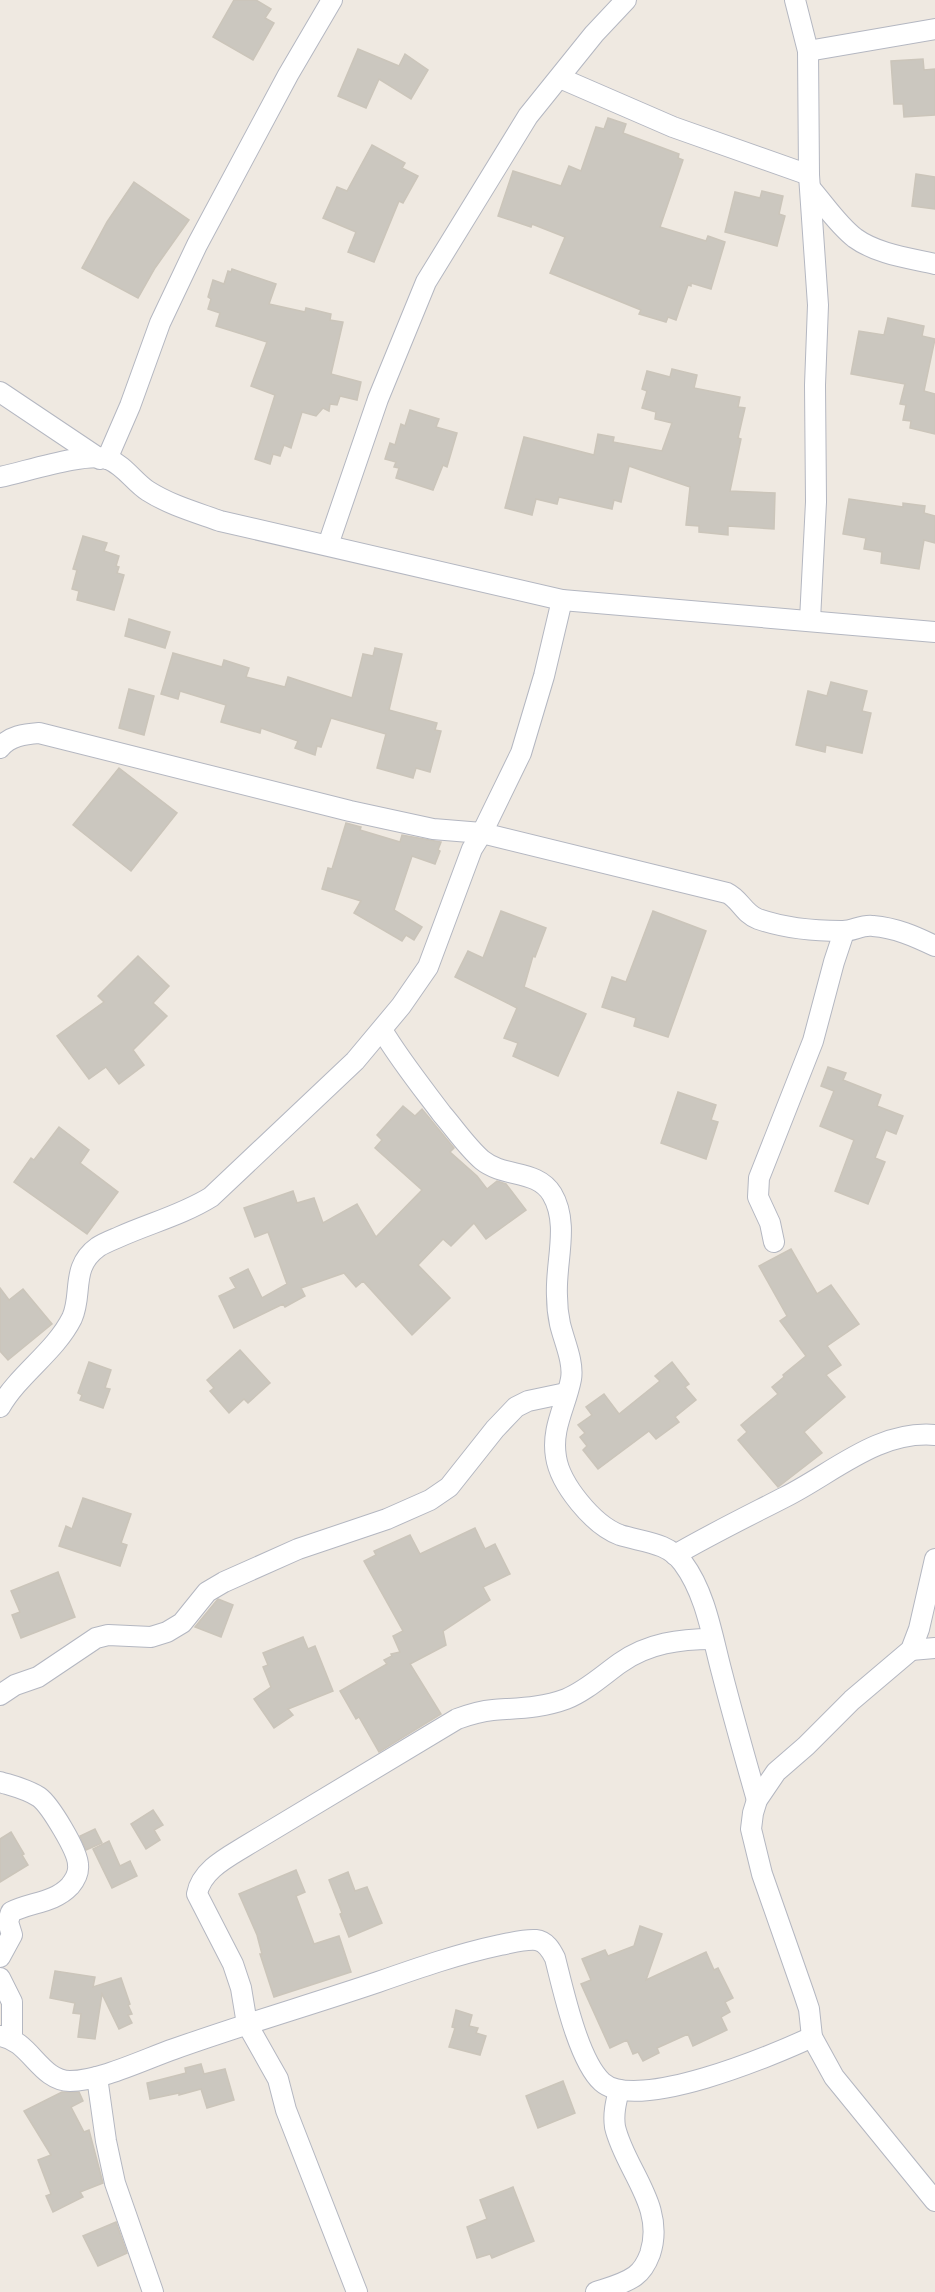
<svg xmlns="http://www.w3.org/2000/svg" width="935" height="2292" font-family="'Noto Sans',sans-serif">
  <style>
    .building { fill: #cbc7bf; stroke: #cbc5ba; stroke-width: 1.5 }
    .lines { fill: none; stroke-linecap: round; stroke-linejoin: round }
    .street-casing { stroke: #b4b7c1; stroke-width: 22 }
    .street { stroke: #fff; stroke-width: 20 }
  </style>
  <rect width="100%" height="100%" fill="#efe9e1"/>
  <g class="building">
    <polygon points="234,0 256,0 271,9 265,18 274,23 253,60 213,37"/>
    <polygon points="358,49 399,66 405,54 428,70 411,99 379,79 366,108 338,96"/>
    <polygon points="923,59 924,70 935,69 935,115 904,117 903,104 894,104 891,61"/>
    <polygon points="608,118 626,124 623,133 679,154 678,158 683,160 660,227 706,241 708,236 725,242 711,289 691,283 691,286 688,285 676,320 668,317 666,322 639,314 641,310 550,273 565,237 532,224 531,227 498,216 513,171 561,186 569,166 581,171 596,127 604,129"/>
    <polygon points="372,145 405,163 402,168 418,176 403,203 399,201 374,262 348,252 356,232 323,218 337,187 347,191"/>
    <polygon points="916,174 935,177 935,209 912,206"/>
    <polygon points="134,182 189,220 155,268 138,298 82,268 107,222"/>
    <polygon points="762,191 783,196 779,214 785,216 777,246 725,232 735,192 760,198"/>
    <polygon points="232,269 276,284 269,304 305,312 306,308 331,314 330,320 343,322 331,374 361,382 357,400 340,396 337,405 330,404 329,411 323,408 316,416 302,412 291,448 284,445 280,456 273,454 270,464 255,459 275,395 251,386 267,342 216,326 220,313 208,309 211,299 208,297 213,280 224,284 228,271 231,272"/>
    <polygon points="888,318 924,326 922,336 935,339 924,391 935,394 935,434 910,428 911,421 903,420 906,405 900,404 905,384 851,374 859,331 884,335"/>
    <polygon points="672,369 697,375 694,388 740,397 738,407 745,408 738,438 741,439 730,491 775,493 774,529 728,526 728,535 699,532 699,526 686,525 690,487 629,466 621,502 614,500 612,509 559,497 557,504 536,499 532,515 505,508 524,437 594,455 598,434 614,437 613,442 662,451 672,423 655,419 656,412 642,408 647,391 642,389 647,371 670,377"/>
    <polygon points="410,410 439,419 436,427 457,433 447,467 443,465 433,490 396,478 399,468 394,467 396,462 385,459 390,443 395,445 401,424 405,426"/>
    <polygon points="849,499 903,507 903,503 925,506 924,513 935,516 935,543 924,540 919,569 881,563 882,552 864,549 866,538 843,534"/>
    <polygon points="83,536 107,543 104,551 119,556 116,566 119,567 117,573 124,575 114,610 77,600 79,591 72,589 77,570 73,569"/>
    <polygon points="129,619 170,632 165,648 125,636"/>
    <polygon points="375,648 402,654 389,710 437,723 435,730 441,731 430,772 416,768 413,778 377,768 386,734 331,718 321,747 317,746 315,755 295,748 298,741 261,728 260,733 221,722 226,705 180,691 178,699 161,694 173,653 222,667 224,660 249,668 246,677 285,687 288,677 352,698 363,654 373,656"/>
    <polygon points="831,682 867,691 862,711 871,713 862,753 826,745 825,752 796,745 808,691 827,696"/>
    <polygon points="129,689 154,696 144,735 119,728"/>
    <polygon points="119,768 177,813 131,871 73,825"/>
    <polygon points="346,823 361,827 360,830 400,842 402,835 441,842 438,850 440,851 435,864 412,856 394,910 422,927 414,940 406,935 402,941 354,913 361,901 322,889 328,868 332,869"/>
    <polygon points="501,911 546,928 535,957 533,956 524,987 586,1014 558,1076 513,1056 518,1043 504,1038 517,1008 455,977 468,951 483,958"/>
    <polygon points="653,911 706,931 668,1037 634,1026 636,1018 602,1007 612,977 626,982"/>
    <polygon points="138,956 169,986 153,1003 167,1016 133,1050 144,1065 119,1084 106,1067 89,1079 57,1036 104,1002 98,996"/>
    <polygon points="828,1067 846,1073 843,1080 881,1095 877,1106 903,1116 896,1134 886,1130 875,1158 885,1162 868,1204 835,1191 854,1140 820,1126 834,1091 821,1086"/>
    <polygon points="678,1092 716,1105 711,1120 718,1122 706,1159 661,1143"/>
    <polygon points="403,1106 415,1116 422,1109 454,1148 450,1152 477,1176 487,1189 497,1181 506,1184 526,1210 486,1239 474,1223 451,1246 443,1239 418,1265 450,1298 412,1335 363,1281 356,1287 344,1273 301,1288 305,1296 285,1307 283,1304 234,1328 219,1296 236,1288 230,1278 248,1269 262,1298 287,1284 268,1232 255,1237 244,1208 293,1191 297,1203 314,1198 323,1223 357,1204 376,1237 422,1190 375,1148 382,1140 377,1135"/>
    <polygon points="59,1127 89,1150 80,1163 118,1192 87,1234 14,1182 31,1158 34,1160"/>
    <polygon points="791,1249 817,1294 831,1285 859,1324 827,1346 841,1365 826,1375 845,1397 804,1432 822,1453 778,1487 738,1440 747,1432 741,1425 778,1394 772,1387 784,1377 783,1375 806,1356 780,1321 787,1316 759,1266"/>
    <polygon points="0,1288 9,1300 23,1289 52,1324 8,1360 0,1351"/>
    <polygon points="240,1350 270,1383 248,1403 244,1399 229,1413 210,1391 214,1388 207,1380"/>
    <polygon points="89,1362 111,1370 105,1388 110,1389 103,1408 80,1400 82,1395 78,1393"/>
    <polygon points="672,1362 689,1384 685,1387 696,1400 675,1417 679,1422 656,1439 649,1431 598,1469 583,1450 587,1446 580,1437 585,1433 578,1425 592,1415 586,1407 604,1394 619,1414 660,1381 655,1376"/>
    <polygon points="83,1498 131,1514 121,1543 127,1545 120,1566 59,1546 66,1526 72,1529"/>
    <polygon points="475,1528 485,1549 495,1544 510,1574 483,1587 490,1600 443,1631 446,1645 410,1664 441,1714 379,1752 359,1717 356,1719 340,1691 387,1664 384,1660 392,1656 391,1654 400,1652 393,1636 403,1631 364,1561 376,1555 374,1551 410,1535 420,1554"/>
    <polygon points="58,1572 75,1617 21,1638 12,1615 20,1612 11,1591"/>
    <polygon points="218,1599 233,1605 221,1637 195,1627"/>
    <polygon points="303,1637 308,1649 315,1646 333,1691 288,1709 293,1715 274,1728 254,1699 271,1687 263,1667 268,1665 263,1653"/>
    <polygon points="153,1810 163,1825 154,1830 160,1840 146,1849 131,1824"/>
    <polygon points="95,1829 102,1843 86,1850 80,1836"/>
    <polygon points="11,1832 24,1854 22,1855 28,1865 0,1882 0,1839"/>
    <polygon points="109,1841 120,1866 130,1861 137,1876 112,1888 93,1849"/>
    <polygon points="296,1870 305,1892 296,1896 314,1944 339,1936 351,1972 274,1997 260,1954 262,1954 257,1935 239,1894"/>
    <polygon points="348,1872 355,1891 367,1887 382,1923 349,1937 340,1914 342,1913 329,1880"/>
    <polygon points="640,1926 662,1934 646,1980 706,1952 714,1970 718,1968 733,1998 725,2002 730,2012 721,2017 727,2030 693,2046 688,2034 657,2048 659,2053 643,2061 638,2052 633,2054 627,2040 610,2048 581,1984 591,1980 582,1959 605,1950 608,1956 634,1946"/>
    <polygon points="55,1971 95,1977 93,1987 121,1978 130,2004 128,2005 132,2014 128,2015 132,2023 119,2029 102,1994 95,2039 78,2037 81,2014 73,2013 75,2003 50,1998"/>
    <polygon points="456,2010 472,2015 469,2026 478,2028 476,2033 486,2036 480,2055 449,2047 455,2028 452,2027"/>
    <polygon points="201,2064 204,2074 225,2069 234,2100 207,2108 201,2089 179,2095 179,2093 150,2099 147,2083 186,2073 185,2068"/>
    <polygon points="563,2081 575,2113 538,2128 526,2096"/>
    <polygon points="62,2092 79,2092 83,2101 71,2107 84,2132 89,2130 103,2183 80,2192 83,2197 53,2212 46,2196 51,2194 38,2160 51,2155 24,2111"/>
    <polygon points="513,2187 534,2241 492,2258 490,2254 477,2258 467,2227 487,2219 480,2200"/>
    <polygon points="116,2222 127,2253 98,2266 83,2236"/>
  </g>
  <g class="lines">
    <g class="street-casing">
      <g id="street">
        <polyline points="795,0 808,51 809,175 818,305 815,385 816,502 810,620"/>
        <polyline points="808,51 935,29"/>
        <polyline points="560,78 673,127 809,175"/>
        <path d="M811,189c14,16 27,36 44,49 22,16 54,20 80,26"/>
        <polyline points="0,392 100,459"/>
        <polyline points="107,459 130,406 160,323 197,245 288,75 332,0"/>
        <path d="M0,477c25,-5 87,-26 108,-18 17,7 26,23 40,32 22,14 47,21 72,30l342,79 373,32"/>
        <polyline points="328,545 378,399 426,282 528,116 594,34 626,0"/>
        <path d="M0,748c9,-12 25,-14 39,-15l311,78 83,18 49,4 245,60c13,6 17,21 31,26 26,9 56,12 83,12 11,1 21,-7 32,-5 23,2 41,10 62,20"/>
        <path d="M382,1030c18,30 39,56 60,84 13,15 25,33 40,46 22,18 55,9 70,34 18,30 3,69 5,102 0,9 1,19 3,28 4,17 14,38 11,55 -5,27 -20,49 -15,78 4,27 37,68 64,78 22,7 48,7 63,28 23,31 29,73 39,110 11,43 23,85 35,127"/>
        <polyline points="774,1242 770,1223 758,1197 759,1178 813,1041 834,962 844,932"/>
        <path d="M0,1407c19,-33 55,-55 72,-89 11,-24 -2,-51 26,-71 6,-4 14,-7 21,-10 31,-14 63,-22 92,-40l144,-136 46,-55 27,-39 44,-118 10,-16 39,-80 23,-77 18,-76"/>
        <path d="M675,1555c36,-21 73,-39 110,-58 48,-24 93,-67 150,-62"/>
        <polyline points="935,1559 919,1629 911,1650 852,1700 806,1746 776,1772 757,1800 753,1813 751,1829 762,1874 804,1994 809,2009 812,2037 834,2077 935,2201"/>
        <polyline points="911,1650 935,1648"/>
        <polyline points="0,1695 15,1685 38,1677 96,1638 108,1635 151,1637 167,1632 182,1623 207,1592 224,1582 298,1549 387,1519 430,1500 449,1487 495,1429 516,1407 528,1401 566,1393"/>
        <path d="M0,1782c13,4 27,7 39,15 11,8 39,54 39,68 1,8 -3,15 -8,21 -16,17 -39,16 -59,26l-3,10 4,13 -12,22"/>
        <polyline points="0,1978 12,2002 12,2039"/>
        <path d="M0,2036c30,4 40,45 70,45 30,0 75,-22 104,-32 67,-24 136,-44 204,-67 40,-14 80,-28 122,-37 11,-2 25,-6 36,-5 10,1 15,10 19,18 8,31 23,102 47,124 34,31 172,-27 210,-45"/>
        <polyline points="97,2077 106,2141 115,2183 153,2292"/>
        <path d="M357,2292l-71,-182 -8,-31 -31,-55 -6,-36 -8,-24 -36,-70c4,-23 29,-36 47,-47l213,-128c11,-4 24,-8 36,-9 25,-2 49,-2 73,-11 20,-8 37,-24 54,-36 28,-20 60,-24 93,-24"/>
        <path d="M596,2292c12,-4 28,-8 39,-16 7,-5 12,-14 15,-22 16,-48 -25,-84 -35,-127 -2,-13 1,-25 4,-37"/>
      </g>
    </g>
    <use href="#street" class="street"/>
  </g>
</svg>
